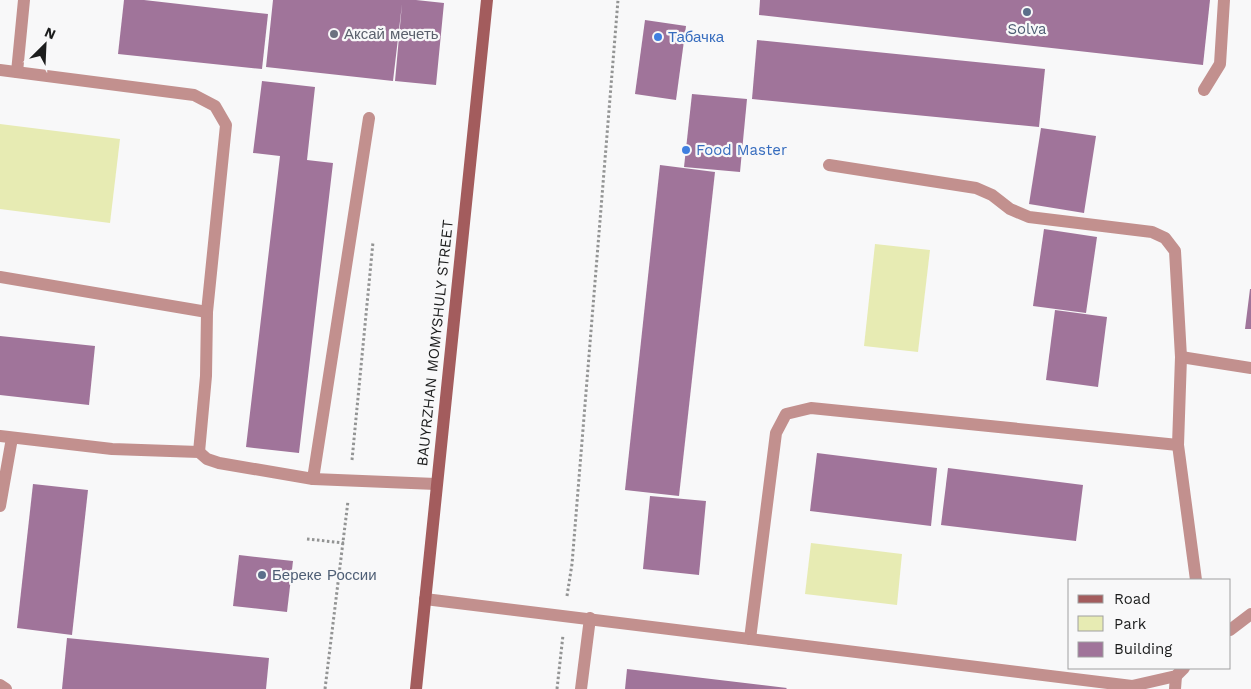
<svg xmlns="http://www.w3.org/2000/svg" width="1251" height="689" font-family="'Work Sans',sans-serif">
  <style>
    .green { fill: #e7ebb3 }
    .building { fill: #a0749a }
    .lines { fill: none; stroke-linecap: round; stroke-linejoin: round }
    .path { stroke: #939494; stroke-width: 3; stroke-dasharray: 2.5 2.5; stroke-linecap: butt }
    .service { stroke: #c2908e; stroke-width: 12 }
    .minor { stroke: #c2908e; stroke-width: 12 }
    .secondary { stroke: #a35c5d; stroke-width: 12 }
    .service-dot { fill: #5c6f8a; stroke: #f8f8f9; stroke-width: 2 }
    .worship-dot { fill: #6b7280; stroke: #f8f8f9; stroke-width: 2 }
    .shop-dot { fill: #3f7fe0; stroke: #f8f8f9; stroke-width: 2 }
    .labels { text-anchor: middle; dominant-baseline: central; stroke-width: 4.5; stroke-linejoin: round; paint-order: stroke }
    .service-label { font-size: 15px; fill: #4e5e75; stroke: #f8f8f9 }
    .worship-label { font-size: 15px; fill: #5b616d; stroke: #f8f8f9; text-anchor: start }
    .shop-label { font-size: 15px; fill: #366cbe; stroke: #f8f8f9; text-anchor: start }
    .street-label { font-size: 15px; fill: #1c1d1d; stroke: #f8f8f9 }
  </style>
  <rect width="100%" height="100%" fill="#f8f8f9"/>
  <g class="green">
    <polygon points="0,124 120,139 110,223 0,209"/>
    <polygon points="875,244 930,250 918,352 864,346"/>
    <polygon points="811,543 902,554 897,605 805,594"/>
  </g>
  <g class="building">
    <polygon points="124,0 144,0 268,14 262,69 118,54"/>
    <polygon points="273,0 416,0 444,3 436,85 395,81 402,4 393,81 266,67"/>
    <polygon points="760,0 1210,0 1203,65 759,15"/>
    <polygon points="645,20 686,26 676,100 635,94"/>
    <polygon points="757,40 1045,69 1039,127 752,99"/>
    <polygon points="262,81 315,87 307,160 333,163 299,453 246,447 280,156 253,153"/>
    <polygon points="692,94 747,99 740,172 684,167"/>
    <polygon points="1041,128 1096,136 1084,213 1029,204"/>
    <polygon points="660,165 715,172 679,496 625,490"/>
    <polygon points="1044,229 1097,237 1086,313 1033,306"/>
    <polygon points="1250,289 1251,289 1251,329 1245,329"/>
    <polygon points="1055,310 1107,317 1098,387 1046,380"/>
    <polygon points="0,336 95,346 89,405 0,395"/>
    <polygon points="817,453 937,468 931,526 810,511"/>
    <polygon points="948,468 1083,485 1076,541 941,525"/>
    <polygon points="33,484 88,490 72,635 17,628"/>
    <polygon points="650,496 706,501 699,575 643,569"/>
    <polygon points="239,555 293,561 287,612 233,606"/>
    <polygon points="67,638 269,658 266,689 62,689"/>
    <polygon points="627,669 787,688 786,689 625,689"/>
  </g>
  <g class="lines">
    <g class="path">
      <polyline points="352,460 373,242"/>
      <polyline points="307,539 344,543"/>
      <polyline points="567,596 572,564 618,0"/>
      <polyline points="325,689 348,501"/>
      <polyline points="557,689 563,635"/>
    </g>
    <g class="service">
      <polyline points="0,70 194,95 215,106 226,125 207,312 206,376 199,452"/>
      <polyline points="17,72 24,0"/>
      <polyline points="1204,90 1220,64 1224,0"/>
      <polyline points="829,165 976,188 992,195 1010,209 1029,217 1152,232 1165,238 1175,251 1181,357 1178,445 1196,580"/>
      <polyline points="0,277 207,312"/>
      <polyline points="1181,357 1251,368"/>
      <polyline points="0,436 112,449 199,452 207,459 219,463 313,479 436,484"/>
      <polyline points="313,479 369,118"/>
      <polyline points="0,506 12,438"/>
      <polyline points="750,639 776,433 786,414 811,408 1178,445"/>
      <polyline points="0,685 6,689"/>
      <polyline points="581,689 590,618"/>
      <polyline points="1175,689 1176,676"/>
    </g>
    <g class="minor">
      <polyline points="425,599 1132,686 1176,676 1184,668"/>
      <polyline points="1230,630 1251,614"/>
    </g>
    <polyline class="secondary" points="416,689 487,0"/>
  </g>
  <g class="service-dot">
    <circle cx="1027" cy="12" r="5"/>
    <circle cx="262" cy="575" r="5"/>
  </g>
  <circle class="worship-dot" cx="334" cy="34" r="5"/>
  <g class="shop-dot">
    <circle cx="658" cy="37" r="5"/>
    <circle cx="686" cy="150" r="5"/>
  </g>
  <g class="labels">
    <g class="service-label">
      <text x="1027" y="29">Solva</text>
      <text x="272" y="575" text-anchor="start">Береке России</text>
    </g>
    <g class="worship-label">
      <text x="344" y="34">Аксай мечеть</text>
    </g>
    <g class="shop-label">
      <text x="668" y="37">Табачка</text>
      <text x="696" y="150">Food Master</text>
    </g>
    <g class="street-label">
      <text transform="translate(435 343) rotate(-84)">BAUYRZHAN MOMYSHULY STREET</text>
    </g>
  </g>
  <rect x="1068" y="579" width="162" height="90" fill="#f8f8f9" stroke="#a0a0a1"/>
  <rect x="1078" y="595" width="25" height="8" fill="#a35c5d" stroke="#a0a0a1"/>
  <text x="1114" y="604" font-size="15" fill="#1c1d1d">Road</text>
  <rect x="1078" y="616" width="25" height="15" fill="#e7ebb3" stroke="#a0a0a1"/>
  <text x="1114" y="629" font-size="15" fill="#1c1d1d">Park</text>
  <rect x="1078" y="642" width="25" height="15" fill="#a0749a" stroke="#a0a0a1"/>
  <text x="1114" y="654" font-size="15" fill="#1c1d1d">Building</text>
  <g transform="translate(45 45) rotate(24)" stroke="#f8f8f9" stroke-width="4" paint-order="stroke">
  <path d="M0-4L9 19L0 12L-9 19Z" fill="#1c1d1d"/>
  <text y="-8" font-size="14" font-weight="bold" text-anchor="middle" fill="#1c1d1d">N</text>
  </g>
</svg>
